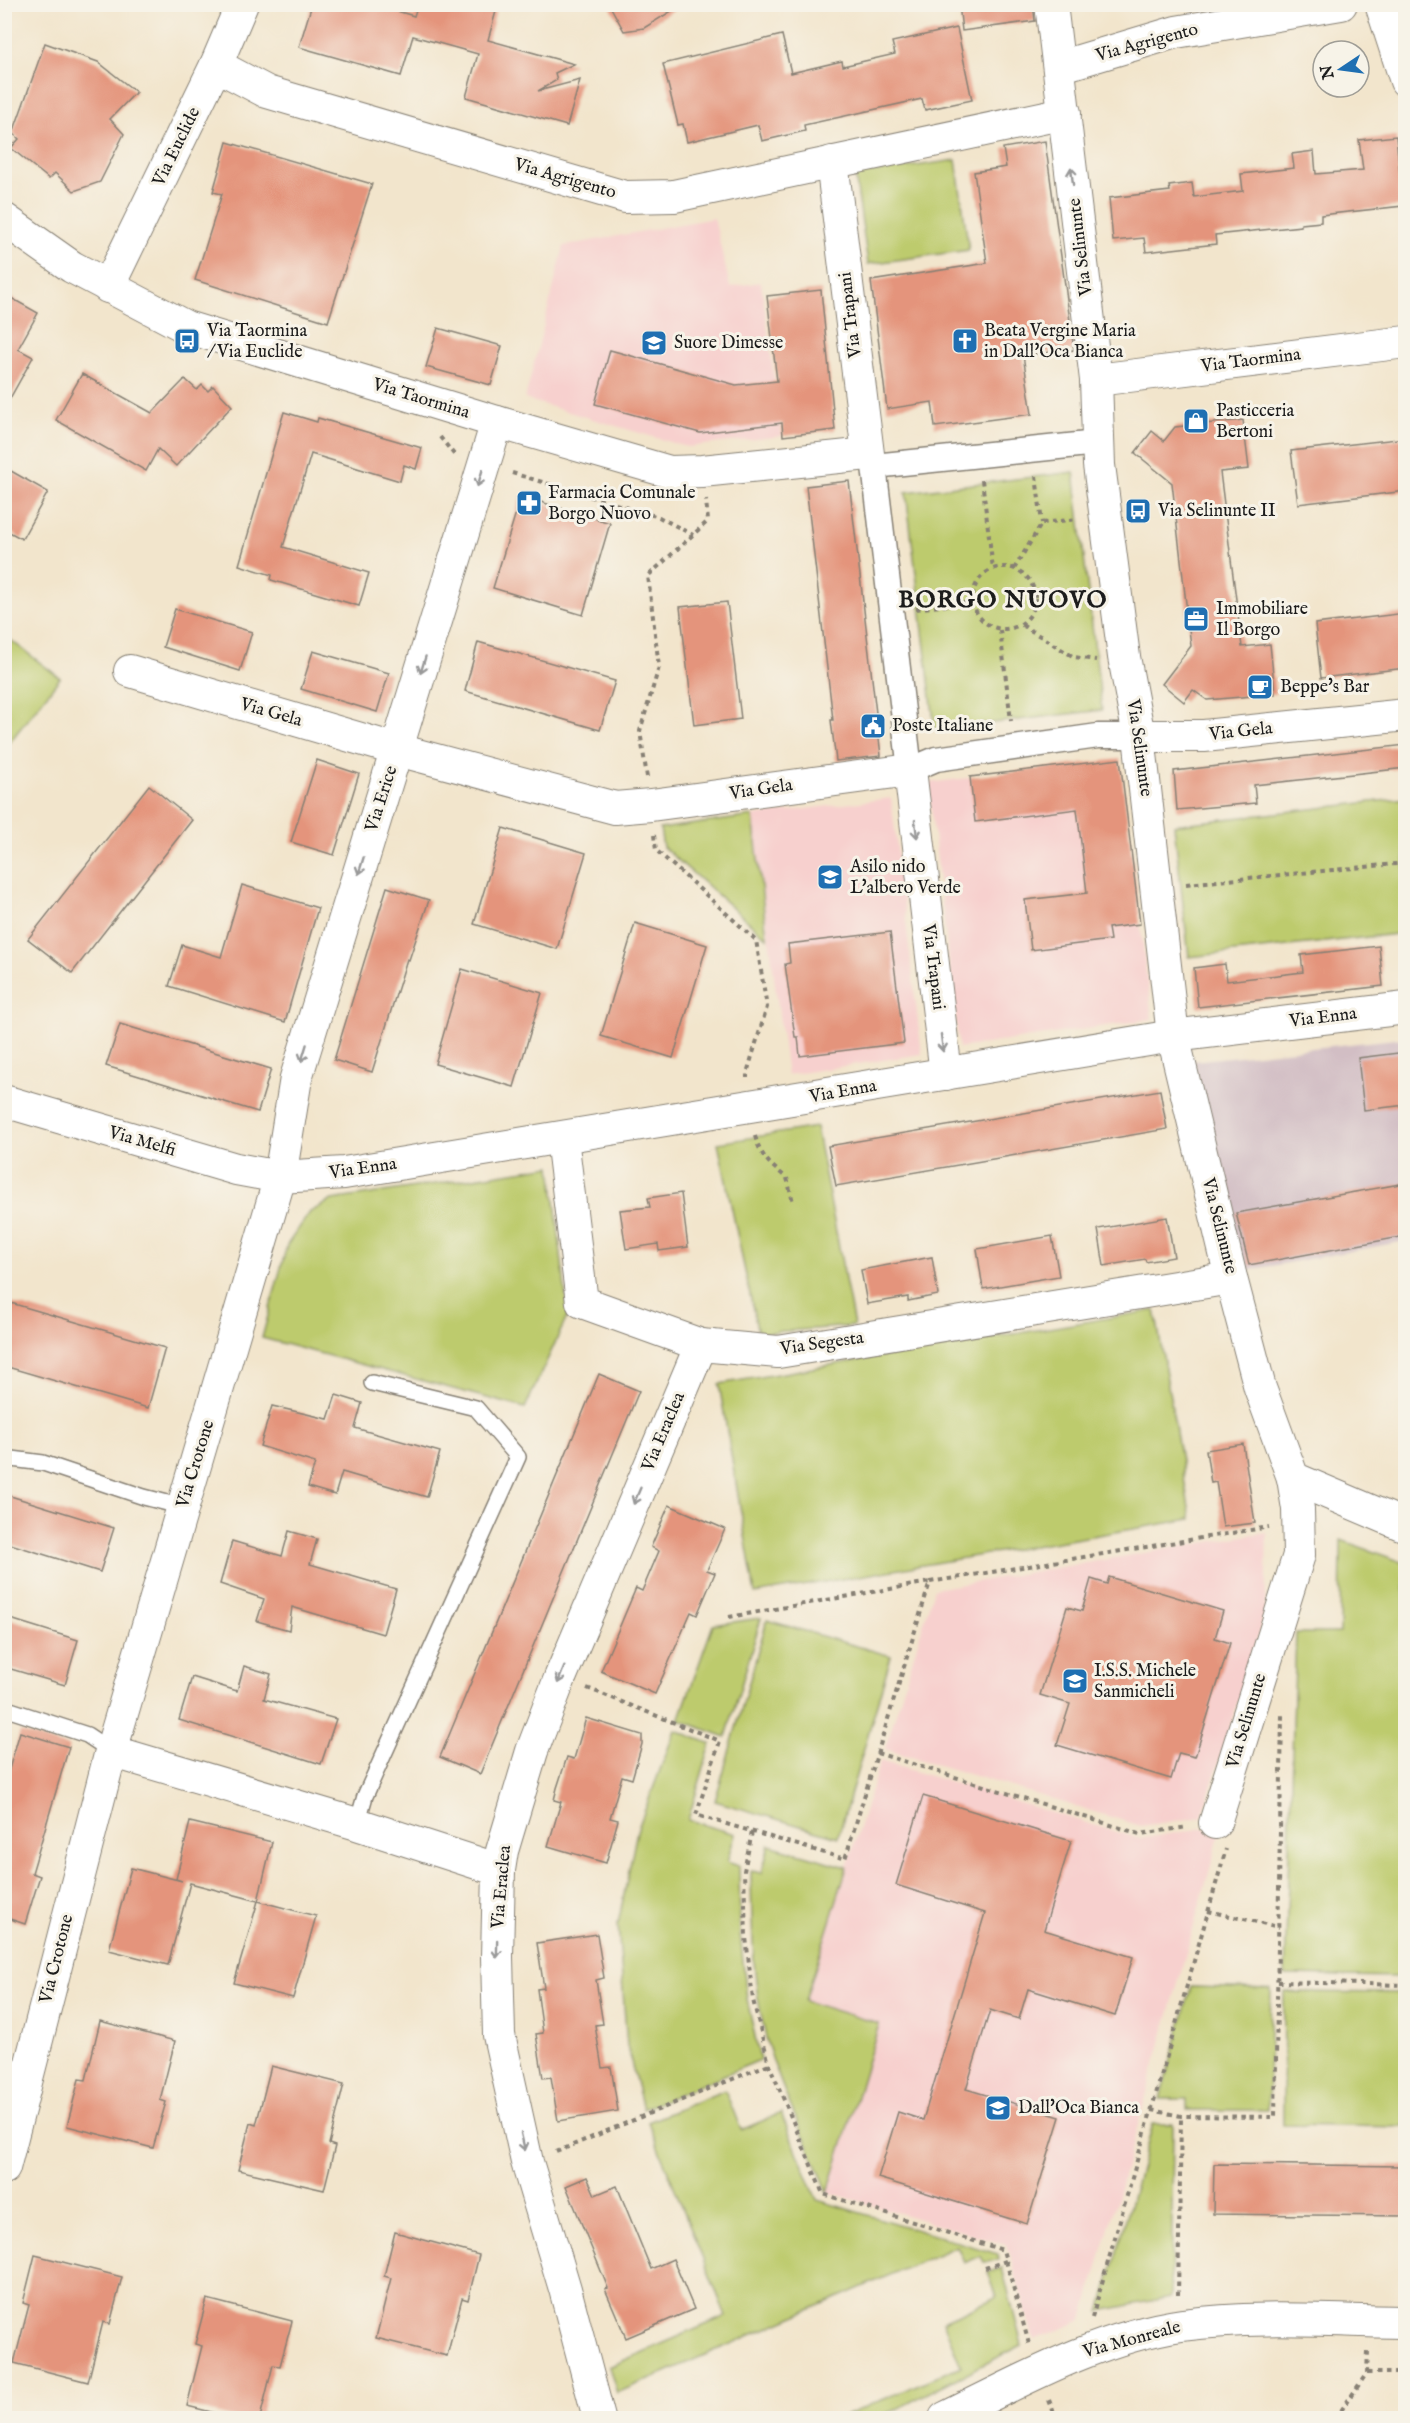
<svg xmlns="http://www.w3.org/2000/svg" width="1410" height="2423" font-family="'IM FELL English',serif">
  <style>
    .built { fill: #f7d0ce }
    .industrial { fill: #d2bec4 }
    .green { fill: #bdcb6d; stroke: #6c7444; stroke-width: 1.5 }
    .building { fill: #e4947b }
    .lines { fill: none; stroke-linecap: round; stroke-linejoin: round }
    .service-casing { stroke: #878074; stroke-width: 18 }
    .pedestrian-casing { stroke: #878074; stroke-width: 27 }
    .minor-casing { stroke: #878074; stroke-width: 34 }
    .path { stroke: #878074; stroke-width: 4; stroke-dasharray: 4.5 4.5; stroke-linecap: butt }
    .service { stroke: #fff; stroke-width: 15 }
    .pedestrian { stroke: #fff; stroke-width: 24 }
    .minor { stroke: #fff; stroke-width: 32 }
    .oneway { stroke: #999 }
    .labels { text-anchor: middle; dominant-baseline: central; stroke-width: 6; stroke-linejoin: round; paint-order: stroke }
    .street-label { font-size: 18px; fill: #1c1c1c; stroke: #f7f3e8 }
    .poi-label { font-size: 18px; fill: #1c1c1c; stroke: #f7f3e8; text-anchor: start }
    .district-label { font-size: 24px; font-weight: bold; letter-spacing: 1.5px; fill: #1c1c1c; stroke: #f7f3e8 }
  </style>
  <rect width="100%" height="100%" fill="#f7f3e8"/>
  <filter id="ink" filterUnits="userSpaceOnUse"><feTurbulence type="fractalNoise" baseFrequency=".0167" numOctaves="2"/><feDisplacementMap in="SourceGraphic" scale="12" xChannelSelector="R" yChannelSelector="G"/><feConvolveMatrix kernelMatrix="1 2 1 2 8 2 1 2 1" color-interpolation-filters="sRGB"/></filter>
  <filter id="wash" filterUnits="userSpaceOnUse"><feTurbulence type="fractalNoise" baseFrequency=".008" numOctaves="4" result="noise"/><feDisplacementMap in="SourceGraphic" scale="24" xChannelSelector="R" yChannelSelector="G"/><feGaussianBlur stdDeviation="1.35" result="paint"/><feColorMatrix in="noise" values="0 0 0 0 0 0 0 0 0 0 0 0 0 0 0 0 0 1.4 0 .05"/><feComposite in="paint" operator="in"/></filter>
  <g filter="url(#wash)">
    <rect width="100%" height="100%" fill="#f2e5cc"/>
    <g class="built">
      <polygon points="714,218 730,287 761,282 782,436 687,447 525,399 564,246"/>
      <polygon points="1120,759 1152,1019 959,1048 928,783"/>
      <polygon points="891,798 922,1054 787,1075 753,816"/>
      <polygon points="1267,1532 1265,1613 1202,1817 1141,1826 885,1749 934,1589"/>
      <polygon points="880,1761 1140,1839 1204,1828 1220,1833 1083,2320 1034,2340 1007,2245 828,2192 879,2024 805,2001"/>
    </g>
    <polygon class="industrial" points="1405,1038 1405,1241 1243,1271 1194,1061"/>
    <g class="green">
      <polygon points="956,160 969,250 868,264 855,175"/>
      <polygon points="1074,472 1102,710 935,730 906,492"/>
      <polygon points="4,635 60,678 5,748 4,748"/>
      <polygon points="1405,798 1405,933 1189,957 1174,825"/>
      <polygon points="753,816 767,938 663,847 660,829"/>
      <polygon points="816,1127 854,1326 758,1333 718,1143"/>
      <polygon points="551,1166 568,1315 525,1408 262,1338 287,1245 310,1212 332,1200"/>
      <polygon points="1155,1310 1191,1519 755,1594 719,1384"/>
      <polygon points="1341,1540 1405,1563 1405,1977 1285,1975 1296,1633 1340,1633"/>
      <polygon points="761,1618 726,1737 679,1720 713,1625"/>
      <polygon points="767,1620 891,1656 838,1837 715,1801"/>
      <polygon points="675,1730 711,1744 688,1820 735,1834 727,1862 739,1866 740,1934 747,1999 760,2060 643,2109 627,2046 618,1924 637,1831"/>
      <path d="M769,1845l78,22 -42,134 74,23 -51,168c-18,-44 -40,-87 -55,-131 -21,-61 -21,-127 -22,-190l11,2z"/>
      <polygon points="1191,1987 1271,1989 1268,2110 1187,2110 1187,2099 1160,2099"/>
      <polygon points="1284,1992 1405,1993 1405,2127 1283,2125"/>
      <polygon points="725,2090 741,2130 781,2113 817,2200 998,2254 999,2259 984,2263 981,2256 964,2263 957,2246 617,2393 609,2367 726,2316 648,2122"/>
      <polygon points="1153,2124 1173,2124 1171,2297 1100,2311"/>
      <polygon points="1002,2268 1022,2345 879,2418 840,2418 961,2366 943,2321 997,2297 988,2272"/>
    </g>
    <g id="blocks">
      <g class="building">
        <polygon points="312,4 373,4 414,16 418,4 498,4 488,40 574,64 555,73 557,80 538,91 580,80 567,126 466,97 478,54 413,36 401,76 299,47"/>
        <polygon points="609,4 683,4 644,28 624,31"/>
        <polygon points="959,4 1033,4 1035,21 962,31"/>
        <polygon points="957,28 972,100 925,110 922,99 804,125 805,131 762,141 758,125 687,142 683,124 678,125 663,64 782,35 791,73 842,61 843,66 895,54 892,42"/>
        <polygon points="45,43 98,62 136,92 110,119 124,134 100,182 74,191 55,173 49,179 11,148 19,139 13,133"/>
        <polygon points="1396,136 1403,206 1321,215 1321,222 1301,224 1301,226 1215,235 1216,244 1146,252 1144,238 1113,241 1109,198 1170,191 1169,186 1192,183 1194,197 1243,191 1241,174 1294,168 1292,154 1314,151 1316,174 1363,170 1359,140"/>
        <polygon points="1045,141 1074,350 1023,355 1032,414 935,427 932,402 887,409 871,281 987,263 974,172 1006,167 1003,148"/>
        <polygon points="227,142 372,184 328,322 195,280 222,194 213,192"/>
        <polygon points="821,290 835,430 783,436 782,423 700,433 595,404 610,350 736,385 777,381 767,296"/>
        <polygon points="4,294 38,313 18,349 33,357 4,409"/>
        <polygon points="438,328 502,346 491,385 426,367"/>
        <polygon points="82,374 152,413 185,379 197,390 202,385 208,391 213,386 232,406 176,466 158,449 146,471 56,420"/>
        <polygon points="284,412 317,422 318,418 422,448 416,469 404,465 400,481 311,454 283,547 369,573 359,606 271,580 272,575 239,565"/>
        <polygon points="1243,420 1249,469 1220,472 1242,647 1270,644 1275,694 1207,700 1193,690 1184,702 1162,684 1191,646 1172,483 1135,453 1152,431 1164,441 1175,427"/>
        <polygon points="1406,438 1406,491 1298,504 1291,451"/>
        <polygon points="4,467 48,492 22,539 4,529"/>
        <polygon points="849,481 881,756 836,761 831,720 833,720 806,486"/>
        <polygon points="521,496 610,523 583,615 493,588"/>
        <polygon points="727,602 741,719 694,725 680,607"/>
        <polygon points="175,609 252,632 240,671 163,647"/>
        <polygon points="1406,613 1406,668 1321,678 1315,624"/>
        <polygon points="478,642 615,681 600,730 465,691"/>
        <polygon points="313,651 389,673 377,712 301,689"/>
        <polygon points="1406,745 1406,768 1254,785 1256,803 1177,810 1174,771"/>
        <polygon points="1120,759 1140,924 1108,928 1110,940 1031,950 1025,900 1087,893 1077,809 975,822 970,777"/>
        <polygon points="317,760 359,774 334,855 291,842"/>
        <polygon points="149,785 192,820 72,973 28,939"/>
        <polygon points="503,828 586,853 557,949 474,924"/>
        <polygon points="242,885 318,908 285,1022 169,986 182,945 221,957"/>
        <polygon points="387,887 429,900 409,960 407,959 372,1072 334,1060"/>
        <polygon points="635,923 707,945 673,1058 601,1036"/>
        <polygon points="890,932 904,1043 800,1056 798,1037 795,1037 785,964 790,963 788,944"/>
        <polygon points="1379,946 1383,986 1198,1007 1194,968 1225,964 1227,981 1303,972 1301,955"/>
        <polygon points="462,969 542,993 514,1087 435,1064"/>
        <polygon points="120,1024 271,1069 258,1112 106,1066"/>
        <polygon points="1406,1052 1406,1105 1364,1110 1358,1058"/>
        <polygon points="1160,1090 1167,1129 836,1186 828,1146"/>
        <polygon points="1406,1183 1406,1236 1249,1265 1236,1213"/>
        <polygon points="681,1193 688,1247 659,1251 658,1244 626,1249 620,1210 650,1207 648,1198"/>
        <polygon points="1167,1217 1174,1257 1146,1262 1145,1259 1104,1266 1098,1229"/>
        <polygon points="1052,1236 1059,1276 983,1289 977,1249"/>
        <polygon points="932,1257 938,1295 908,1301 908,1297 867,1304 861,1270"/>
        <polygon points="4,1301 165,1348 148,1408 4,1366"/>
        <polygon points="599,1374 639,1391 480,1774 440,1757"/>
        <polygon points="336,1395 362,1403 355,1428 440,1452 427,1497 342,1472 335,1495 308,1487 315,1463 260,1446 272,1406 328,1419"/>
        <polygon points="1243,1444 1255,1523 1223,1527 1216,1482 1211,1483 1206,1450"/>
        <polygon points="4,1494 114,1528 100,1572 4,1542"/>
        <polygon points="669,1505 725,1529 707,1570 715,1573 697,1615 691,1612 655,1694 601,1671 636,1588 642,1591 659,1551 651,1547"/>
        <polygon points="289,1531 317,1539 310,1564 396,1589 383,1634 292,1607 289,1630 257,1621 264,1599 220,1584 232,1541 282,1556"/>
        <polygon points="1109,1577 1223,1611 1215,1638 1230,1643 1195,1757 1179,1753 1171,1779 1057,1745 1070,1704 1040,1695 1067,1607 1082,1611 1091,1579 1107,1584"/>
        <polygon points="4,1617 78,1640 65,1685 4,1667"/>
        <polygon points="244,1666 271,1674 264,1699 336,1719 321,1764 179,1720 192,1677 237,1691"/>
        <polygon points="586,1718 642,1735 642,1744 632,1779 622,1776 610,1818 618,1820 606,1863 548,1846 561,1802 554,1800 557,1788 567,1757 574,1759"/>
        <polygon points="20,1732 69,1747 32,1873 40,1876 25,1924 4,1917 4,1786"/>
        <polygon points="923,1796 1071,1841 1044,1930 1133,1957 1115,2016 1028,1989 1019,2019 990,2010 966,2089 1060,2117 1027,2224 878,2178 898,2112 923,2120 985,1913 896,1885"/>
        <polygon points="190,1822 272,1842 258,1901 190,1883 168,1965 109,1950 131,1868 182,1881 176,1879"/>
        <polygon points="258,1901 316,1916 293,1998 234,1983"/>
        <polygon points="597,1934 604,1978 596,1980 603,2024 595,2025 602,2068 611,2067 618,2111 558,2121 551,2077 543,2078 536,2034 543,2033 537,1989 544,1988 537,1943"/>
        <polygon points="100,2021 175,2041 160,2100 166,2102 153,2148 67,2126 79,2079 86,2080"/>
        <polygon points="271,2066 344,2084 329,2144 335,2146 324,2190 238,2170 250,2123 256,2125"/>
        <polygon points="1214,2164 1406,2166 1406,2216 1213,2214"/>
        <polygon points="587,2177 595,2195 617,2186 651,2269 673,2259 694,2309 626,2338 605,2289 608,2288 566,2186"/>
        <polygon points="395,2232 479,2255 468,2300 462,2298 447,2356 376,2338 391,2278 384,2276"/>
        <polygon points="35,2255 122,2277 110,2324 103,2322 88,2382 14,2363 29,2305 23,2303"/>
        <polygon points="207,2299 292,2321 280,2366 273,2365 260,2418 235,2418 187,2406 202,2346 195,2344"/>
      </g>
    </g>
  </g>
  <g filter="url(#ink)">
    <use href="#blocks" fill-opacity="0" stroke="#878074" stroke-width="1.5"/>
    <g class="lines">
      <g class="service-casing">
        <g id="service">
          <polyline points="4,1458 43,1463 144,1497 183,1507"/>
          <polyline points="4,1708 87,1735 111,1751"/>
          <polyline points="357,1824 365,1796 518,1457 476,1408 372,1383"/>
        </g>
      </g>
      <g class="pedestrian-casing">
        <g id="pedestrian">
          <polyline points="868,454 874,466 910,770 936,759 1098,736 1139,736"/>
          <polyline points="874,466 1097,443"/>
        </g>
      </g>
      <g class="minor-casing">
        <g id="minor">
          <polyline points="1051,4 1096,380 1099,465 1124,657 1139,736 1173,1036 1231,1278 1260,1388 1293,1478 1406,1526"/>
          <polyline points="1381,4 1406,81"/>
          <polyline points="216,65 267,92 625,197 674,196 1065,113"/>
          <polyline points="1059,67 1176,32 1341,4"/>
          <polyline points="4,219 72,267 186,327 497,422 670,472 702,471 868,454 832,162"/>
          <polyline points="108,287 216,65 242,4"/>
          <polyline points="1096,380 1406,342"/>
          <polyline points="130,671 398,750 615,808 651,805 910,770 946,1074"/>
          <polyline points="1139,736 1204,736 1406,715"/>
          <polyline points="4,1101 236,1169 280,1177 344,1173 1173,1036 1406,1008"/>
          <polyline points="562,1138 582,1302 701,1345 778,1352 1231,1278"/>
          <polyline points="111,1751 357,1824 499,1870"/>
          <polyline points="1215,1823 1299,1555 1298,1509 1293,1478"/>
          <polyline points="4,2168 111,1751 280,1177 296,1078 497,422"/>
          <polyline points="599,2418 565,2289 527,2162 499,2035 497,1957 499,1870 502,1851 532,1751 560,1678 701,1345"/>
          <path d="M945,2418c74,-36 153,-81 237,-93 74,-10 149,-4 224,-3"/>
        </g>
      </g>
      <g class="path">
        <polyline points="440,437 456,457"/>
        <polyline points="512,473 659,517 693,535"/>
        <polyline points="1036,476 1042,523"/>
        <polyline points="982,480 993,569"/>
        <circle cx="1004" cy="598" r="31"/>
        <polyline points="1014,569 1042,523 1077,519"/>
        <polyline points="916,609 972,602"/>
        <polyline points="1022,625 1074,657 1096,660"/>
        <polyline points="1000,630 1011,721"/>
        <polyline points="647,777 640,731 659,667 648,576 708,521 706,500"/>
        <polyline points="654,835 656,850 756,940 767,1007 747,1073 747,1078"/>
        <polyline points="1186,884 1406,863"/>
        <path d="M755,1136c6,21 15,29 32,42l6,24"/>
        <polyline points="729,1617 930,1582"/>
        <polyline points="587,1688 720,1741 696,1815 845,1859 930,1582 1269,1527"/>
        <polyline points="877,1753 1140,1834 1188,1827"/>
        <polyline points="752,1832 744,1871 746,1937 753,2000 769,2064 823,2194 1003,2250 1029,2344"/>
        <polyline points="1208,1911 1279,1927"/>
        <polyline points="1278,1982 1406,1985"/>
        <polyline points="1151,2110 1181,2116 1275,2117 1282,1715"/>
        <polyline points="556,2152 769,2064"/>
        <polyline points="985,2268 1006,2261"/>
        <polyline points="1178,2295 1181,2116"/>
        <polyline points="1092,2318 1226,1849"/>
        <polyline points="1367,2373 1406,2373"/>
        <polyline points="1049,2400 1056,2418"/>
        <polyline points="1336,2418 1367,2373 1368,2351"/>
      </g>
      <use href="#service" class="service"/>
      <use href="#pedestrian" class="pedestrian"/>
      <use href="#minor" class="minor"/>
    </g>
    <defs><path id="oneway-shaft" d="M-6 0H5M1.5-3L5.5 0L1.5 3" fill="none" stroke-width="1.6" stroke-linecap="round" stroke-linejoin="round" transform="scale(1.5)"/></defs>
    <g class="oneway">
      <use href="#oneway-shaft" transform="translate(1072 176) rotate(-97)"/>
      <use href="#oneway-shaft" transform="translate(480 478) rotate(107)"/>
      <use href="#oneway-shaft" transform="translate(423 665) rotate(107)"/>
      <use href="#oneway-shaft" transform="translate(916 829) rotate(83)"/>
      <use href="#oneway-shaft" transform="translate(361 866) rotate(107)"/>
      <use href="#oneway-shaft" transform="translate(942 1043) rotate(83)"/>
      <use href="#oneway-shaft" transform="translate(304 1053) rotate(107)"/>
      <use href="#oneway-shaft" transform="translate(637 1496) rotate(113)"/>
      <use href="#oneway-shaft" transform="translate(561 1675) rotate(112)"/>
      <use href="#oneway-shaft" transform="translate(497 1949) rotate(91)"/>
      <use href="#oneway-shaft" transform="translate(523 2142) rotate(77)"/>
    </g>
  </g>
  <defs>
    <g id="bus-square" transform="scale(1.35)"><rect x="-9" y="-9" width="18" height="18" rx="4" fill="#1f6fb2" stroke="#f7f3e8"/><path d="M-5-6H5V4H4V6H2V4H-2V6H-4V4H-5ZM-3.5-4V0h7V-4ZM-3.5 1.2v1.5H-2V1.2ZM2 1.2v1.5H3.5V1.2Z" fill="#fff"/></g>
    <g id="church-square" transform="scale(1.35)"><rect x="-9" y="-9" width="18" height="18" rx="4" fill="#1f6fb2" stroke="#f7f3e8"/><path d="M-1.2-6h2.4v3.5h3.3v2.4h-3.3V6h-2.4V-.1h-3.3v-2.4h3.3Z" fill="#fff"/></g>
    <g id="school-square" transform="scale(1.35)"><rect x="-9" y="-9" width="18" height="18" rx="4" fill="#1f6fb2" stroke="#f7f3e8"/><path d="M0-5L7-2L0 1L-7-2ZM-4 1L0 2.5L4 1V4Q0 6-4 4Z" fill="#fff"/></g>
    <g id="shop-square" transform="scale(1.35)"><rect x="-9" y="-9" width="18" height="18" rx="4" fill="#1f6fb2" stroke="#f7f3e8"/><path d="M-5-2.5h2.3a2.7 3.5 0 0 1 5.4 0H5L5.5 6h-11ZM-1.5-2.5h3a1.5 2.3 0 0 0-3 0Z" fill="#fff"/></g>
    <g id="pharmacy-square" transform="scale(1.35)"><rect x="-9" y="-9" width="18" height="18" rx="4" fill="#1f6fb2" stroke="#f7f3e8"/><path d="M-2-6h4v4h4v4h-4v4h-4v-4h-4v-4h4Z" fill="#fff"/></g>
    <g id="office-square" transform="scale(1.35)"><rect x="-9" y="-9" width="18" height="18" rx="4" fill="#1f6fb2" stroke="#f7f3e8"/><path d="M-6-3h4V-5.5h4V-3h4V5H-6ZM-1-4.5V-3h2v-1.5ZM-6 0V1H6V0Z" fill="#fff"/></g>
    <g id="cafe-square" transform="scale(1.35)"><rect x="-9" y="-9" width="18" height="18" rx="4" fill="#1f6fb2" stroke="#f7f3e8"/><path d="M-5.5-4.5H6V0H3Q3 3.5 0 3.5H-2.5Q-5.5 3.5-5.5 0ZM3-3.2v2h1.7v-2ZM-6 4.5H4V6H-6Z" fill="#fff"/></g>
    <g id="civic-square" transform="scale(1.35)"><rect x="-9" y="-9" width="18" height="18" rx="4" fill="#1f6fb2" stroke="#f7f3e8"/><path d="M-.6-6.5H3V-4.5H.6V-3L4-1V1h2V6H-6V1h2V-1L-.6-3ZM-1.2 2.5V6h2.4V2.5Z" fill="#fff"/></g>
  </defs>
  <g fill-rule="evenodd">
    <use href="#bus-square" x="187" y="341"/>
    <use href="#church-square" x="965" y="341"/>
    <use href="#school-square" x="654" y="343"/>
    <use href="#shop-square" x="1196" y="421"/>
    <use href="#pharmacy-square" x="529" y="503"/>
    <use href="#bus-square" x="1138" y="511"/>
    <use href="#office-square" x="1196" y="619"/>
    <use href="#cafe-square" x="1260" y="687"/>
    <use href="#civic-square" x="873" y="726"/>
    <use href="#school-square" x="830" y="877"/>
    <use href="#school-square" x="1075" y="1681"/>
    <use href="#school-square" x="998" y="2108"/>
  </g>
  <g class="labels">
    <g class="street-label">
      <text transform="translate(1147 43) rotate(-15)">Via Agrigento</text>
      <text transform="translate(177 147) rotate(-64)">Via Euclide</text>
      <text transform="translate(565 179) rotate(16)">Via Agrigento</text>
      <text transform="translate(1081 247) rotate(-97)">Via Selinunte</text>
      <text transform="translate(851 315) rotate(-97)">Via Trapani</text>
      <text transform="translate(1251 361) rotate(-7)">Via Taormina</text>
      <text transform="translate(421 399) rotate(17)">Via Taormina</text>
      <text transform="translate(271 713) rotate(16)">Via Gela</text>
      <text transform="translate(1241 732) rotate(-6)">Via Gela</text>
      <text transform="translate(1139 748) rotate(82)">Via Selinunte</text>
      <text transform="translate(761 790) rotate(-8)">Via Gela</text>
      <text transform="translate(382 799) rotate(-72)">Via Erice</text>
      <text transform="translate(933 967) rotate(83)">Via Trapani</text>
      <text transform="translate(1323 1018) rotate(-7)">Via Enna</text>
      <text transform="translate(843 1092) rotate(-10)">Via Enna</text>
      <text transform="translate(142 1142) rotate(16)">Via Melfi</text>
      <text transform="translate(363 1169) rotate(-8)">Via Enna</text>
      <text transform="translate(1219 1226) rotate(76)">Via Selinunte</text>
      <text transform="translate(822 1344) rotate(-8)">Via Segesta</text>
      <text transform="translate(664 1432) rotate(-67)">Via Eraclea</text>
      <text transform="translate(196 1464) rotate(-73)">Via Crotone</text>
      <text transform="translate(1247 1721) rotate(-73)">Via Selinunte</text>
      <text transform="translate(502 1887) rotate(-85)">Via Eraclea</text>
      <text transform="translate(57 1959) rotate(-76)">Via Crotone</text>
      <text transform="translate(1132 2340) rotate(-15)">Via Monreale</text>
    </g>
    <g class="poi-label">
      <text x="207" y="331">Via Taormina<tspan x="207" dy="21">/ Via Euclide</tspan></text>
      <text x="984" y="331">Beata Vergine Maria<tspan x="984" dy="21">in Dall'Oca Bianca</tspan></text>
      <text x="674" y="343">Suore Dimesse</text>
      <text x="1216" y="411">Pasticceria<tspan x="1216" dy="21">Bertoni</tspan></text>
      <text x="548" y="493">Farmacia Comunale<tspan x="548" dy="21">Borgo Nuovo</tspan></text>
      <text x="1158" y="511">Via Selinunte II</text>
      <text x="1216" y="609">Immobiliare<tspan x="1216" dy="21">Il Borgo</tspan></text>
      <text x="1280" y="687">Beppe's Bar</text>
      <text x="892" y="726">Poste Italiane</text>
      <text x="850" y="867">Asilo nido<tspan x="850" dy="21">L'albero Verde</tspan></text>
      <text x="1094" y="1671">I.S.S. Michele<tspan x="1094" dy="21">Sanmicheli</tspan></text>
      <text x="1018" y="2108">Dall'Oca Bianca</text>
    </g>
    <g class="district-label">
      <text x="1003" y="600">BORGO NUOVO</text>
    </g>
  </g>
  <rect width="1410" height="2423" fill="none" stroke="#f7f3e8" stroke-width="24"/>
  <g transform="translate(1341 69) rotate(257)"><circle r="28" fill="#f7f3e8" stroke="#9f9d96" stroke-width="1.5"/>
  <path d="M0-4.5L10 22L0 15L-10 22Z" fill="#1f6fb2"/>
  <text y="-9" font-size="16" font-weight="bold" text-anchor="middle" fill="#1c1c1c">N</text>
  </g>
</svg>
